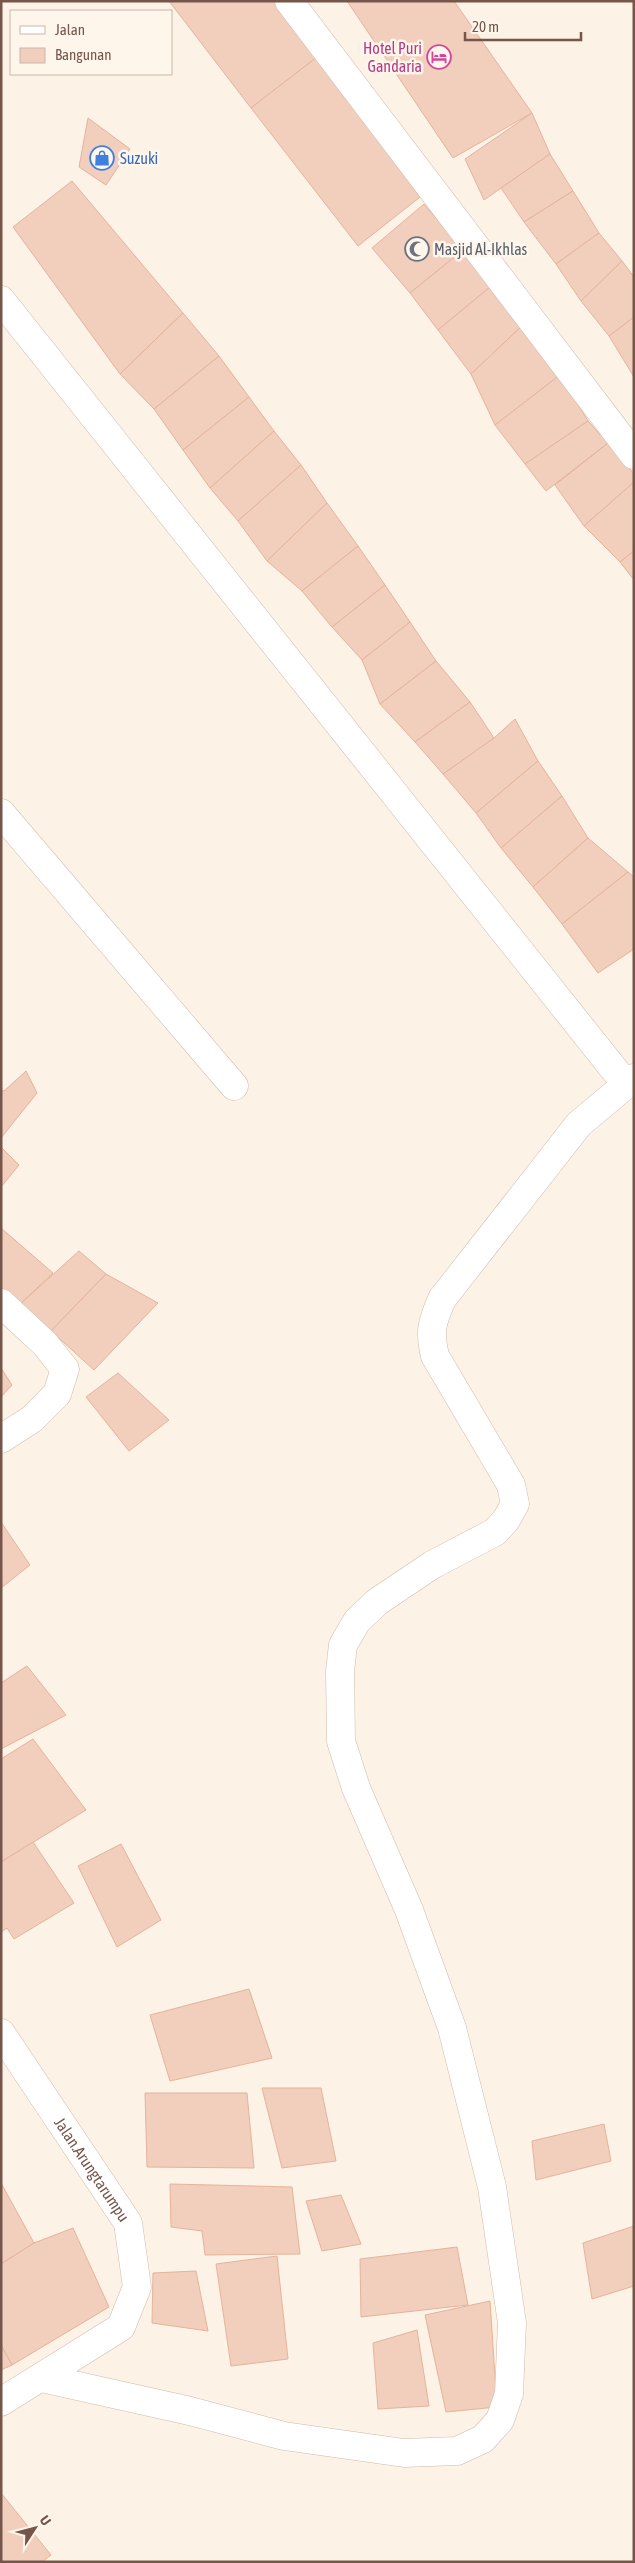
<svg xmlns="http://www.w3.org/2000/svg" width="635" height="2563" font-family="'Asap Condensed',sans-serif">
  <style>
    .building { fill: #f2cebc; stroke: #e5b39c }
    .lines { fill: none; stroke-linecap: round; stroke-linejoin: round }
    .minor-casing { stroke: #d0baae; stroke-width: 29 }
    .minor { stroke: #fff; stroke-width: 28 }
    .labels { text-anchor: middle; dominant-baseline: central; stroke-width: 5; stroke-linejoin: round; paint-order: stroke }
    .hotel-label { font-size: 16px; fill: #b23c85; stroke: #fff6eb; text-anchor: end }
    .shop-label { font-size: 16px; fill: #366cbe; stroke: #fff6eb; text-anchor: start }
    .worship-label { font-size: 16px; fill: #5b616d; stroke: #fff6eb; text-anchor: start }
    .street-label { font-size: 16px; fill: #76564a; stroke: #fff6eb }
  </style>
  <rect width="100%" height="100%" fill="#fcf2e5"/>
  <g class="building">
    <polygon points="169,1 275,1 317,57 251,108"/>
    <polygon points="347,1 454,1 532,113 453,158"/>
    <polygon points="317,57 420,197 358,246 251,108"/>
    <polygon points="532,113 550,154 484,200 465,159"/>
    <polygon points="88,118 130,149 106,185 79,167"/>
    <polygon points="550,154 573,191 524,222 501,188"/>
    <polygon points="72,181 183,313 120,374 13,227"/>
    <polygon points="573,191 599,233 556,264 524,222"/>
    <polygon points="424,204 463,250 410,293 372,248"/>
    <polygon points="599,233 622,261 581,301 556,264"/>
    <polygon points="463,250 490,287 438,330 410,293"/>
    <polygon points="622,261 634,277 634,317 609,336 581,301"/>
    <polygon points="490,287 522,326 471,374 438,330"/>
    <polygon points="183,313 219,356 154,409 120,374"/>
    <polygon points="634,317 634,377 609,336"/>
    <polygon points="522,326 560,375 495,425 471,374"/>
    <polygon points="219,356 249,397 183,450 154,409"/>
    <polygon points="560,375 588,421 525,464 495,425"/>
    <polygon points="249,397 274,431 210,488 183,450"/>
    <polygon points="588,421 608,443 546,491 525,464"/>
    <polygon points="274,431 301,465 238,521 210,488"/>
    <polygon points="608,443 634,474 634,482 584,526 555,485"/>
    <polygon points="301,465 327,503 267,561 238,521"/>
    <polygon points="634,482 634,551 620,562 584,526"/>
    <polygon points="327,503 358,546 302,591 267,561"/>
    <polygon points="358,546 385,585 332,627 302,591"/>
    <polygon points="634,551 634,580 620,562"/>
    <polygon points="385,585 410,622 362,660 332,627"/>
    <polygon points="410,622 436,661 380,704 362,660"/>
    <polygon points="436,661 470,702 415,742 380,704"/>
    <polygon points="470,702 494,738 443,774 415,742"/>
    <polygon points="515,719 538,761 476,813 443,774 494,738"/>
    <polygon points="538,761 562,796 501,848 476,813"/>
    <polygon points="562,796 588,838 533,887 501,848"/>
    <polygon points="588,838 628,872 562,924 533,887"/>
    <polygon points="628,872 634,877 634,949 598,973 562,924"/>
    <polygon points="26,1071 37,1093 1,1138 1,1090 4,1091"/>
    <polygon points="1,1147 19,1165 1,1187"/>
    <polygon points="1,1228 53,1273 18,1306 1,1291"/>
    <polygon points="79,1251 106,1274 51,1331 18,1306"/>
    <polygon points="106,1274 158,1303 94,1370 51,1331"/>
    <polygon points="1,1368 12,1385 1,1397"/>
    <polygon points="118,1373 169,1420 129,1451 86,1397"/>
    <polygon points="1,1522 30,1565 1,1588"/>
    <polygon points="27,1666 66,1715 1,1749 1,1683"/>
    <polygon points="33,1739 86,1810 1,1862 1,1759"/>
    <polygon points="33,1842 74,1903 14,1939 7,1928 1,1932 1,1862"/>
    <polygon points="121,1844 161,1920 117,1947 78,1866"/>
    <polygon points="249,1989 272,2058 170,2081 150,2015"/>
    <polygon points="262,2088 321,2088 336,2161 282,2168"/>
    <polygon points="145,2093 247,2093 254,2168 147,2167"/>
    <polygon points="604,2124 611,2161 536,2180 532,2141"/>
    <polygon points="1,2183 34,2243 1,2264"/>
    <polygon points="170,2184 292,2187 300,2254 205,2255 202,2231 171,2227"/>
    <polygon points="341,2195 361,2244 322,2251 306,2201"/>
    <polygon points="634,2226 634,2286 592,2299 583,2243"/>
    <polygon points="73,2228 109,2307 12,2365 1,2345 1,2264 34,2243"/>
    <polygon points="457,2247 468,2305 361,2317 360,2259"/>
    <polygon points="277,2256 288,2359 231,2366 216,2264"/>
    <polygon points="196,2271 208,2331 152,2323 153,2273"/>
    <polygon points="490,2301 497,2407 446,2412 425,2315"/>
    <polygon points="417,2330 429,2406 378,2409 373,2343"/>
    <polygon points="1,2345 12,2365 1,2370"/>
    <polygon points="1,2493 51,2555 42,2562 1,2562"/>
  </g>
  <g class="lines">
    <g class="minor-casing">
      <g id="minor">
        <polyline points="289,1 634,455"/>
        <polyline points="1,300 625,1083"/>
        <polyline points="1,813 234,1086"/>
        <polyline points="1,1303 45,1344 65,1369 57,1394 32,1419 1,1439"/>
        <path id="s1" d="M1,2033l127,190 9,64 -16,40 -120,75"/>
        <path d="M42,2378l148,33 94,25 120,17 53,-2 26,-12 17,-19 9,-26 3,-71 -20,-136 -40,-159 -43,-118 -53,-122 -15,-47 -1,-70 3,-26 14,-24 20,-19 55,-37 63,-33 11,-12 9,-16 -4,-19 -76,-129c-6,-25 -3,-34 7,-57l137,-175 55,-46"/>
      </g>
    </g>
    <use href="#minor" class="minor"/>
  </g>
  <defs>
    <g id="hotel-ring" transform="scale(1.25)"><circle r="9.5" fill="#fff6eb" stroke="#d1479c" stroke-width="1.5"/><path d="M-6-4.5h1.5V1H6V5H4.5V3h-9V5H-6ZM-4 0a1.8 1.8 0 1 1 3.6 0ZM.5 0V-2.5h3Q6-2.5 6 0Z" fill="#d1479c"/></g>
    <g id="shop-ring" transform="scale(1.25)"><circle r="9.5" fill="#fff6eb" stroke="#3f7fe0" stroke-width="1.5"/><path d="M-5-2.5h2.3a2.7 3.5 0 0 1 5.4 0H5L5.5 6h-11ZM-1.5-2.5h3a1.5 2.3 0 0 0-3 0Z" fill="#3f7fe0"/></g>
    <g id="mosque-ring" transform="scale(1.25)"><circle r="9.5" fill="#fff6eb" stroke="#6b7280" stroke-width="1.5"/><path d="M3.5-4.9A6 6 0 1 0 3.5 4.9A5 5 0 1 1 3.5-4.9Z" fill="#6b7280"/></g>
  </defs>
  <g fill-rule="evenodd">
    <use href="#hotel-ring" x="439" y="57"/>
    <use href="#shop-ring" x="102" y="158"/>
    <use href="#mosque-ring" x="417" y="249"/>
  </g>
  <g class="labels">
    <g class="hotel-label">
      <text x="422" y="48">Hotel Puri<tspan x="422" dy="18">Gandaria</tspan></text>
    </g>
    <g class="shop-label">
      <text x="120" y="158">Suzuki</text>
    </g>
    <g class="worship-label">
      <text x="434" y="249">Masjid Al-Ikhlas</text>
    </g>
    <g class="street-label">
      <text stroke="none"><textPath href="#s1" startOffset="164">Jalan.Arungtarumpu</textPath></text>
    </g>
  </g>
  <rect width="635" height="2563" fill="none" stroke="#76564a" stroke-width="5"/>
  <rect x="10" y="10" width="162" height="65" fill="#fff6eb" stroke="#c8b6ab"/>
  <rect x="20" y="26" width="25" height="8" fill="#ffffff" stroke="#c8b6ab"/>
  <text x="55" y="35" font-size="15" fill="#76564a">Jalan</text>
  <rect x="20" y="48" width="25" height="15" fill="#f2cebc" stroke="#c8b6ab"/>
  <text x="55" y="60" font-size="15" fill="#76564a">Bangunan</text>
  <g transform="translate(35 2528) rotate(54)" stroke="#fff6eb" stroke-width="4" paint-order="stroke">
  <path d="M0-4L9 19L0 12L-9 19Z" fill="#76564a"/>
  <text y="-8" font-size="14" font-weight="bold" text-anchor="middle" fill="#76564a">U</text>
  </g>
  <path d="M465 32v8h116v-8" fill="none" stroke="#76564a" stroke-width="2.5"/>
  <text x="472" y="32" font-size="15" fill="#76564a" stroke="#fff6eb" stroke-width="4" paint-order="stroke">20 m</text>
</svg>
